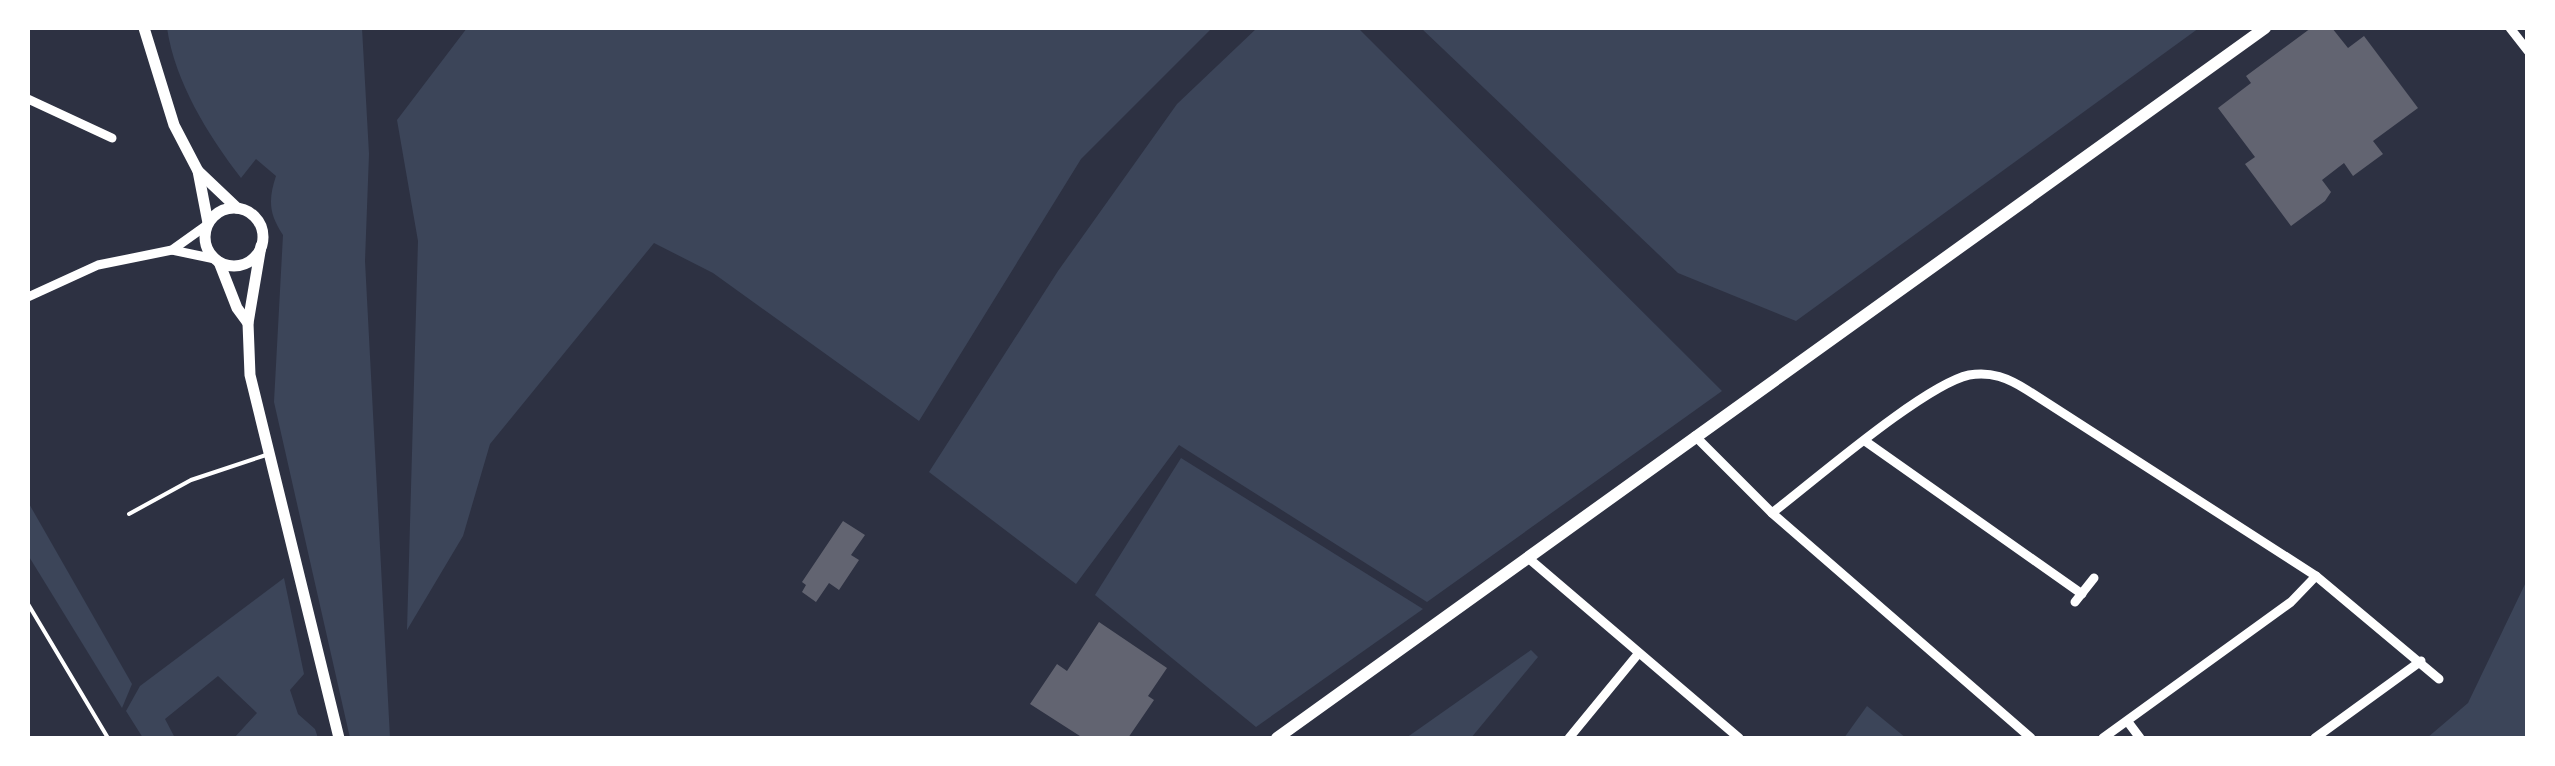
<svg xmlns="http://www.w3.org/2000/svg" width="2555" height="766" font-family="Rubik,sans-serif">
  <style>
    .green { fill: #3c4559 }
    .building { fill: #626471 }
    .lines { fill: none; stroke-linecap: round; stroke-linejoin: round }
    .service { stroke: #fff; stroke-width: 4 }
    .minor { stroke: #fff; stroke-width: 9 }
    .tertiary { stroke: #fff; stroke-width: 11 }
    .secondary { stroke: #fff; stroke-width: 12 }
  </style>
  <rect width="100%" height="100%" fill="#2d3142"/>
  <g class="green">
    <path d="M167,28h195l7,126 -4,107 25,477h-40l-76,-336 9,-167c-14,-21 -15,-35 -7,-59l-20,-17 -15,19c-33,-43 -66,-96 -74,-150z"/>
    <polygon points="467,28 1212,28 1081,159 919,421 713,273 654,243 490,444 463,536 407,630 418,241 397,120"/>
    <polygon points="1257,28 1358,28 1722,391 1427,602 1179,445 1076,584 929,472 1058,271 1177,104"/>
    <polygon points="1421,28 2199,28 1796,321 1678,273"/>
    <polygon points="1181,458 1423,609 1256,727 1095,595"/>
    <polygon points="28,502 132,684 122,708 28,555"/>
    <polygon points="284,578 304,674 290,690 298,714 315,729 318,738 234,738 257,713 218,676 165,719 175,738 143,738 126,711 140,686"/>
    <polygon points="2527,580 2527,738 2427,738 2468,703"/>
    <polygon points="1531,650 1538,657 1471,738 1406,738"/>
    <polygon points="1867,706 1906,738 1844,738"/>
  </g>
  <g class="building">
    <polygon points="2311,28 2332,28 2348,48 2364,36 2418,108 2373,141 2383,154 2353,176 2344,163 2322,180 2331,192 2325,201 2291,226 2245,164 2255,157 2218,108 2251,83 2246,76"/>
    <polygon points="843,521 865,535 851,555 859,560 839,590 829,583 816,602 802,592 806,585 802,582"/>
    <polygon points="1099,622 1167,668 1148,696 1154,700 1128,738 1083,738 1030,704 1057,664 1067,671"/>
  </g>
  <g class="lines">
    <g class="service">
      <polyline points="129,514 191,480 266,455"/>
      <polyline points="28,604 108,738"/>
    </g>
    <g class="minor">
      <polyline points="2510,28 2528,51"/>
      <polyline points="28,99 112,138"/>
      <polyline points="172,250 215,259"/>
      <polyline points="28,297 98,265 172,250 207,225"/>
      <polyline points="1695,436 1772,513 2031,738"/>
      <polyline points="1865,441 2082,594"/>
      <path d="M1772,513c42,-32 152,-128 197,-138 22,-4 39,3 58,15l289,186 123,103"/>
      <polyline points="1527,557 1739,738"/>
      <polyline points="2075,602 2094,578"/>
      <polyline points="2128,722 2140,738"/>
      <polyline points="1569,738 1638,654"/>
      <polyline points="2103,738 2291,602 2316,576"/>
      <polyline points="2315,738 2421,661"/>
    </g>
    <g class="tertiary">
      <polyline points="144,28 174,125 198,171 208,223"/>
      <polyline points="198,171 237,208"/>
      <circle cx="234" cy="237" r="29"/>
      <polyline points="261,246 248,323 250,375 339,738"/>
      <polyline points="219,262 237,308 248,323"/>
    </g>
    <polyline class="secondary" points="1277,738 2265,28"/>
  </g>
  <rect width="2555" height="766" fill="none" stroke="#ffffff" stroke-width="60"/>
</svg>
